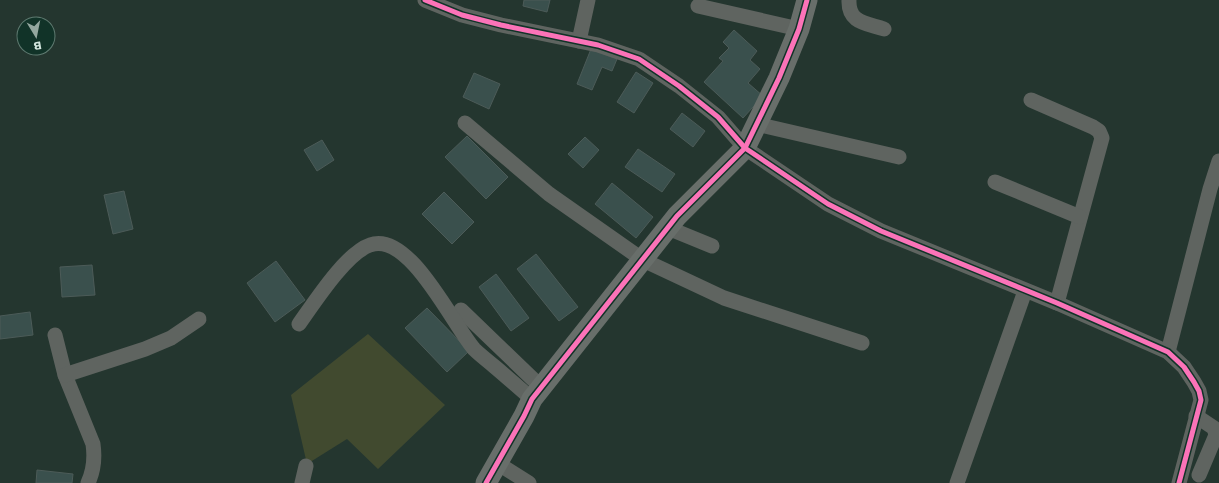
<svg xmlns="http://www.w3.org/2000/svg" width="1219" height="483" font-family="Rubik,sans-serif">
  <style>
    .green { fill: #414a2f }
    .building { fill: #3a504d; stroke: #4c5b58 }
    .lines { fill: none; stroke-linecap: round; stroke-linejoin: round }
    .street { stroke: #5f6460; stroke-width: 15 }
    .secondary { stroke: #686e6a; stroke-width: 21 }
    .cycleway-casing { stroke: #113328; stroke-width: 8 }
    .cycleway { stroke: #fb73b8; stroke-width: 5 }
  </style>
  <rect width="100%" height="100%" fill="#24362f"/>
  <polygon class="green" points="368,334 445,405 378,469 347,439 307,464 291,395"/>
  <g class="building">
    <polygon points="524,0 550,0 547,12 523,6"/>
    <polygon points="734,30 757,51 750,60 760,69 748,83 763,96 743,118 704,82 723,61 719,58 729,48 723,42"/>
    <polygon points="591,49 617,59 612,71 602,67 592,90 577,84"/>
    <polygon points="636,72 653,83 634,113 617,102"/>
    <polygon points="474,73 500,84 489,109 463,97"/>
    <polygon points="682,113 705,131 693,147 670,129"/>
    <polygon points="467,136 508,177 486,199 445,157"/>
    <polygon points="585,137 599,150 583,168 568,154"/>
    <polygon points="322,140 334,160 317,171 304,150"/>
    <polygon points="638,149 675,174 662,192 625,167"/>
    <polygon points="612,183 653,217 636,238 595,204"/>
    <polygon points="124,191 133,229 113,234 104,195"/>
    <polygon points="444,192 474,222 452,244 422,214"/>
    <polygon points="536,254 578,307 559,321 517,269"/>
    <polygon points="276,261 305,300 275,322 247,283"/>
    <polygon points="92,265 95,295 62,297 60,267"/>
    <polygon points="496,274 529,318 511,331 479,287"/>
    <polygon points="427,308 469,351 447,372 405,328"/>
    <polygon points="30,312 33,335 0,339 0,316"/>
    <polygon points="37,470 73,474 72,483 36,483"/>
  </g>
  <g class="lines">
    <g class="street">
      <polyline points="425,0 462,15 501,25 598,45 639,59 679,86 718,117 745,148 828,204 881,231 1057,303 1168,352 1184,367 1194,382 1199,391 1201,400 1179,483"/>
      <path d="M849,0c-1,23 17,23 35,29"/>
      <polyline points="698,6 799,29"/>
      <polyline points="579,41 588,0"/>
      <polyline points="1031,100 1093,127 1099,131 1102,138 1057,303"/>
      <polyline points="465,123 549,194 643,260 724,298 862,343"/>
      <polyline points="756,124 899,157"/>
      <polyline points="995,182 1080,217"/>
      <polyline points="668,228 712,246"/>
      <polyline points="461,310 541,387"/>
      <path d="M299,324c15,-21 47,-71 71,-79 39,-15 83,80 104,104 6,6 14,12 21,18 12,10 24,21 37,32"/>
      <path d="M55,335l10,40 28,69c2,14 1,26 -5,39"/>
      <polyline points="1168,352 1210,189 1219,161"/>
      <polyline points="65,375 145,349 171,338 199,319"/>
      <polyline points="1196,416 1214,428 1216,435 1199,475"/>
      <polyline points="497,463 529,483"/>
      <polyline points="302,483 306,466"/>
      <polyline points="957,483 1025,291"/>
    </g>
    <polyline class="secondary" points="486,483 524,416 532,399 677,216 745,148 779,78 799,29 807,0"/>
    <g class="cycleway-casing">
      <g id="cycleway">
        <polyline points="425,0 462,15 501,25 598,45 639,59 679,86 718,117 745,148 828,204 881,231 1057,303 1168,352 1184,367 1194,382 1199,391 1201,400 1179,483"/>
        <polyline points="486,483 524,416 532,399 677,216 745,148 779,78 799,29 807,0"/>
      </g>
    </g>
    <use href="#cycleway" class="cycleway"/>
  </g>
  <g transform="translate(36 36) rotate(170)"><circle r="19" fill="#113328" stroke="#5e7a70"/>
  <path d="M0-3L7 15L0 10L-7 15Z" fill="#94a79f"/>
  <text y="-6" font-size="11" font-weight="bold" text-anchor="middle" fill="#d1e4dc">B</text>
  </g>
</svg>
